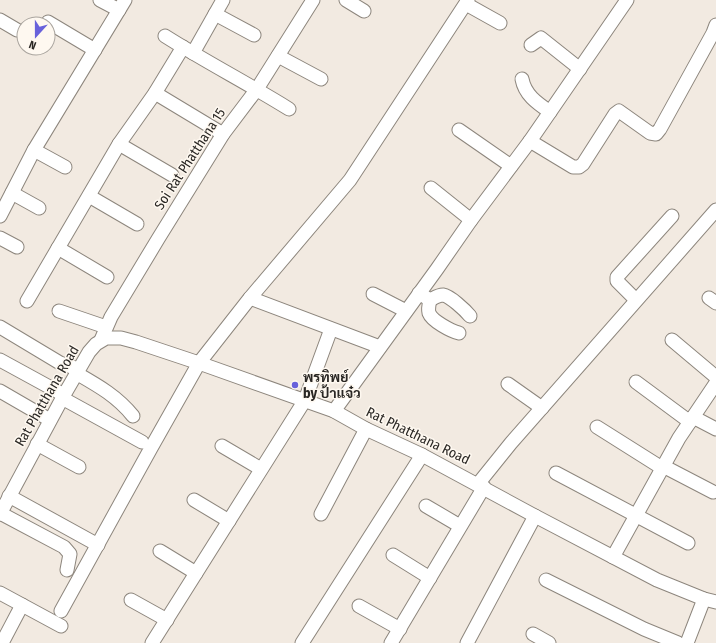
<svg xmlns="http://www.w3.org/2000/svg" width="716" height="643" font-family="'Fira Sans Condensed',Sarabun,sans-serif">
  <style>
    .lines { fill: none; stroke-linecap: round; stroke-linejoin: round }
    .minor-casing { stroke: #8d867d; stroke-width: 15 }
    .minor { stroke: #fff; stroke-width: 13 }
    .poi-dot { fill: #6861db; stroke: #fef8f0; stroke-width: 1.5 }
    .labels { text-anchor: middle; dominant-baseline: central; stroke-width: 3; stroke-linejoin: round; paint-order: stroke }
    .street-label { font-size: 14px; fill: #2a2724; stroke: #fef8f0 }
    .poi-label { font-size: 14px; font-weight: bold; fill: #2a2724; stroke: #fef8f0; text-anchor: start }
  </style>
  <rect width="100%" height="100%" fill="#f2eae1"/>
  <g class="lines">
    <g class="minor-casing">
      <g id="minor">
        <polyline points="100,0 119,10"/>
        <polyline points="346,0 364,11"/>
        <polyline points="466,4 500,23"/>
        <polyline points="215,14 254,35"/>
        <polyline points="0,20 17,30"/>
        <polyline points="48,22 95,50"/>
        <path d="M165,36c41,26 84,48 124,73"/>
        <polyline points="531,45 541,38 580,69"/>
        <polyline points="193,53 223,0"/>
        <polyline points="278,56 321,79"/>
        <path d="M522,79c3,16 15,24 28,33"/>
        <polyline points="155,93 223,134"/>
        <polyline points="459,130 511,166"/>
        <polyline points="530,141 573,167 579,167 583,164 615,114 619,111 650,133 656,134 660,129 713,33 716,25"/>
        <polyline points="119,144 172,175"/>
        <polyline points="34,150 65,167"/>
        <polyline points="431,188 471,220"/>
        <polyline points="12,193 39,208"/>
        <polyline points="89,196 137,224"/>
        <polyline points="0,216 34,150 125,0"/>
        <polyline points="0,238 17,247"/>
        <polyline points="58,248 107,277"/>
        <path d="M419,293l11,7c4,-2 8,-5 13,-5 7,1 22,15 27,21"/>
        <polyline points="373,294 406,311"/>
        <polyline points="250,298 380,347"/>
        <polyline points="709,298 716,303"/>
        <path d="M430,300c-1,4 -2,9 -1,13 3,8 22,18 30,20"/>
        <polyline points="636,300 617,281 617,277 672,216"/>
        <polyline points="27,301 119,144 155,93 183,47"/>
        <polyline points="59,311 106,327"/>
        <polyline points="0,327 60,363 78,369"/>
        <polyline points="101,340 111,317 158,239 223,134 257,89 313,0"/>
        <polyline points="672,340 716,377"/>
        <polyline points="0,360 64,395"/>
        <path d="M76,373c21,12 41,23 57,43"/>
        <polyline points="636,382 690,422"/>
        <polyline points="508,384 542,408"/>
        <polyline points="0,391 50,420"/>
        <polyline points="62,398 142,442"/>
        <polyline points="334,411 437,269 471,220 530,141 627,0"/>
        <polyline points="693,417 716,429"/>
        <polyline points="597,427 662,468"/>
        <polyline points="37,444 79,467"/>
        <polyline points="222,446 261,469"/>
        <polyline points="663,466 713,492"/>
        <polyline points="556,473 688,543"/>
        <polyline points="478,484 511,443 716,210"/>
        <polyline points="9,496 98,545"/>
        <polyline points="194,500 229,521"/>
        <polyline points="426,506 460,526"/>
        <polyline points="0,513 64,547 70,554 67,570"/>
        <polyline points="0,514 64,395 89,352 96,344 106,338 121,338 136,342 199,363 334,411 366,429 422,455 535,516 657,580 704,599 716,602"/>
        <polyline points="321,514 366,429"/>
        <polyline points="160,551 196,573"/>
        <polyline points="393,555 430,578"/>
        <polyline points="613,557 679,438 716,383"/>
        <polyline points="546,580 644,629 678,643"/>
        <polyline points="0,593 61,626"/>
        <polyline points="131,600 167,620"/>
        <polyline points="359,606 400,629"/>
        <polyline points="61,611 151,448 199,363 250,298 350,180 468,0"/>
        <polyline points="533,634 549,643"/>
        <polyline points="2,643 22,605"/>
        <polyline points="152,643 305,400 331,329"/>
        <polyline points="302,643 422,455"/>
        <polyline points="391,643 484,487"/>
        <polyline points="467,643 535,516"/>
        <polyline points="687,643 704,599"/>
      </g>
    </g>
    <use href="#minor" class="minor"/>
  </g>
  <circle class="poi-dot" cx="295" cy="385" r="4"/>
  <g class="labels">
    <g class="street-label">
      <text transform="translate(190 159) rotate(-57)">Soi Rat Phatthana 15</text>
      <text transform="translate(47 396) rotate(-60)">Rat Phatthana Road</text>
      <text transform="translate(418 436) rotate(26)">Rat Phatthana Road</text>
    </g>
    <g class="poi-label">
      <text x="303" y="377">พรทิพย์<tspan x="303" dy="16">by ป้าแจ๋ว</tspan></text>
    </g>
  </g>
  <g transform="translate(36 36) rotate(201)"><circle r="19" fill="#fef8f0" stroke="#a9a49e"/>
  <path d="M0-3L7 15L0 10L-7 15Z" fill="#6861db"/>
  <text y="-6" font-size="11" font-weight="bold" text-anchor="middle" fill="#2a2724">N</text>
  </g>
</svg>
